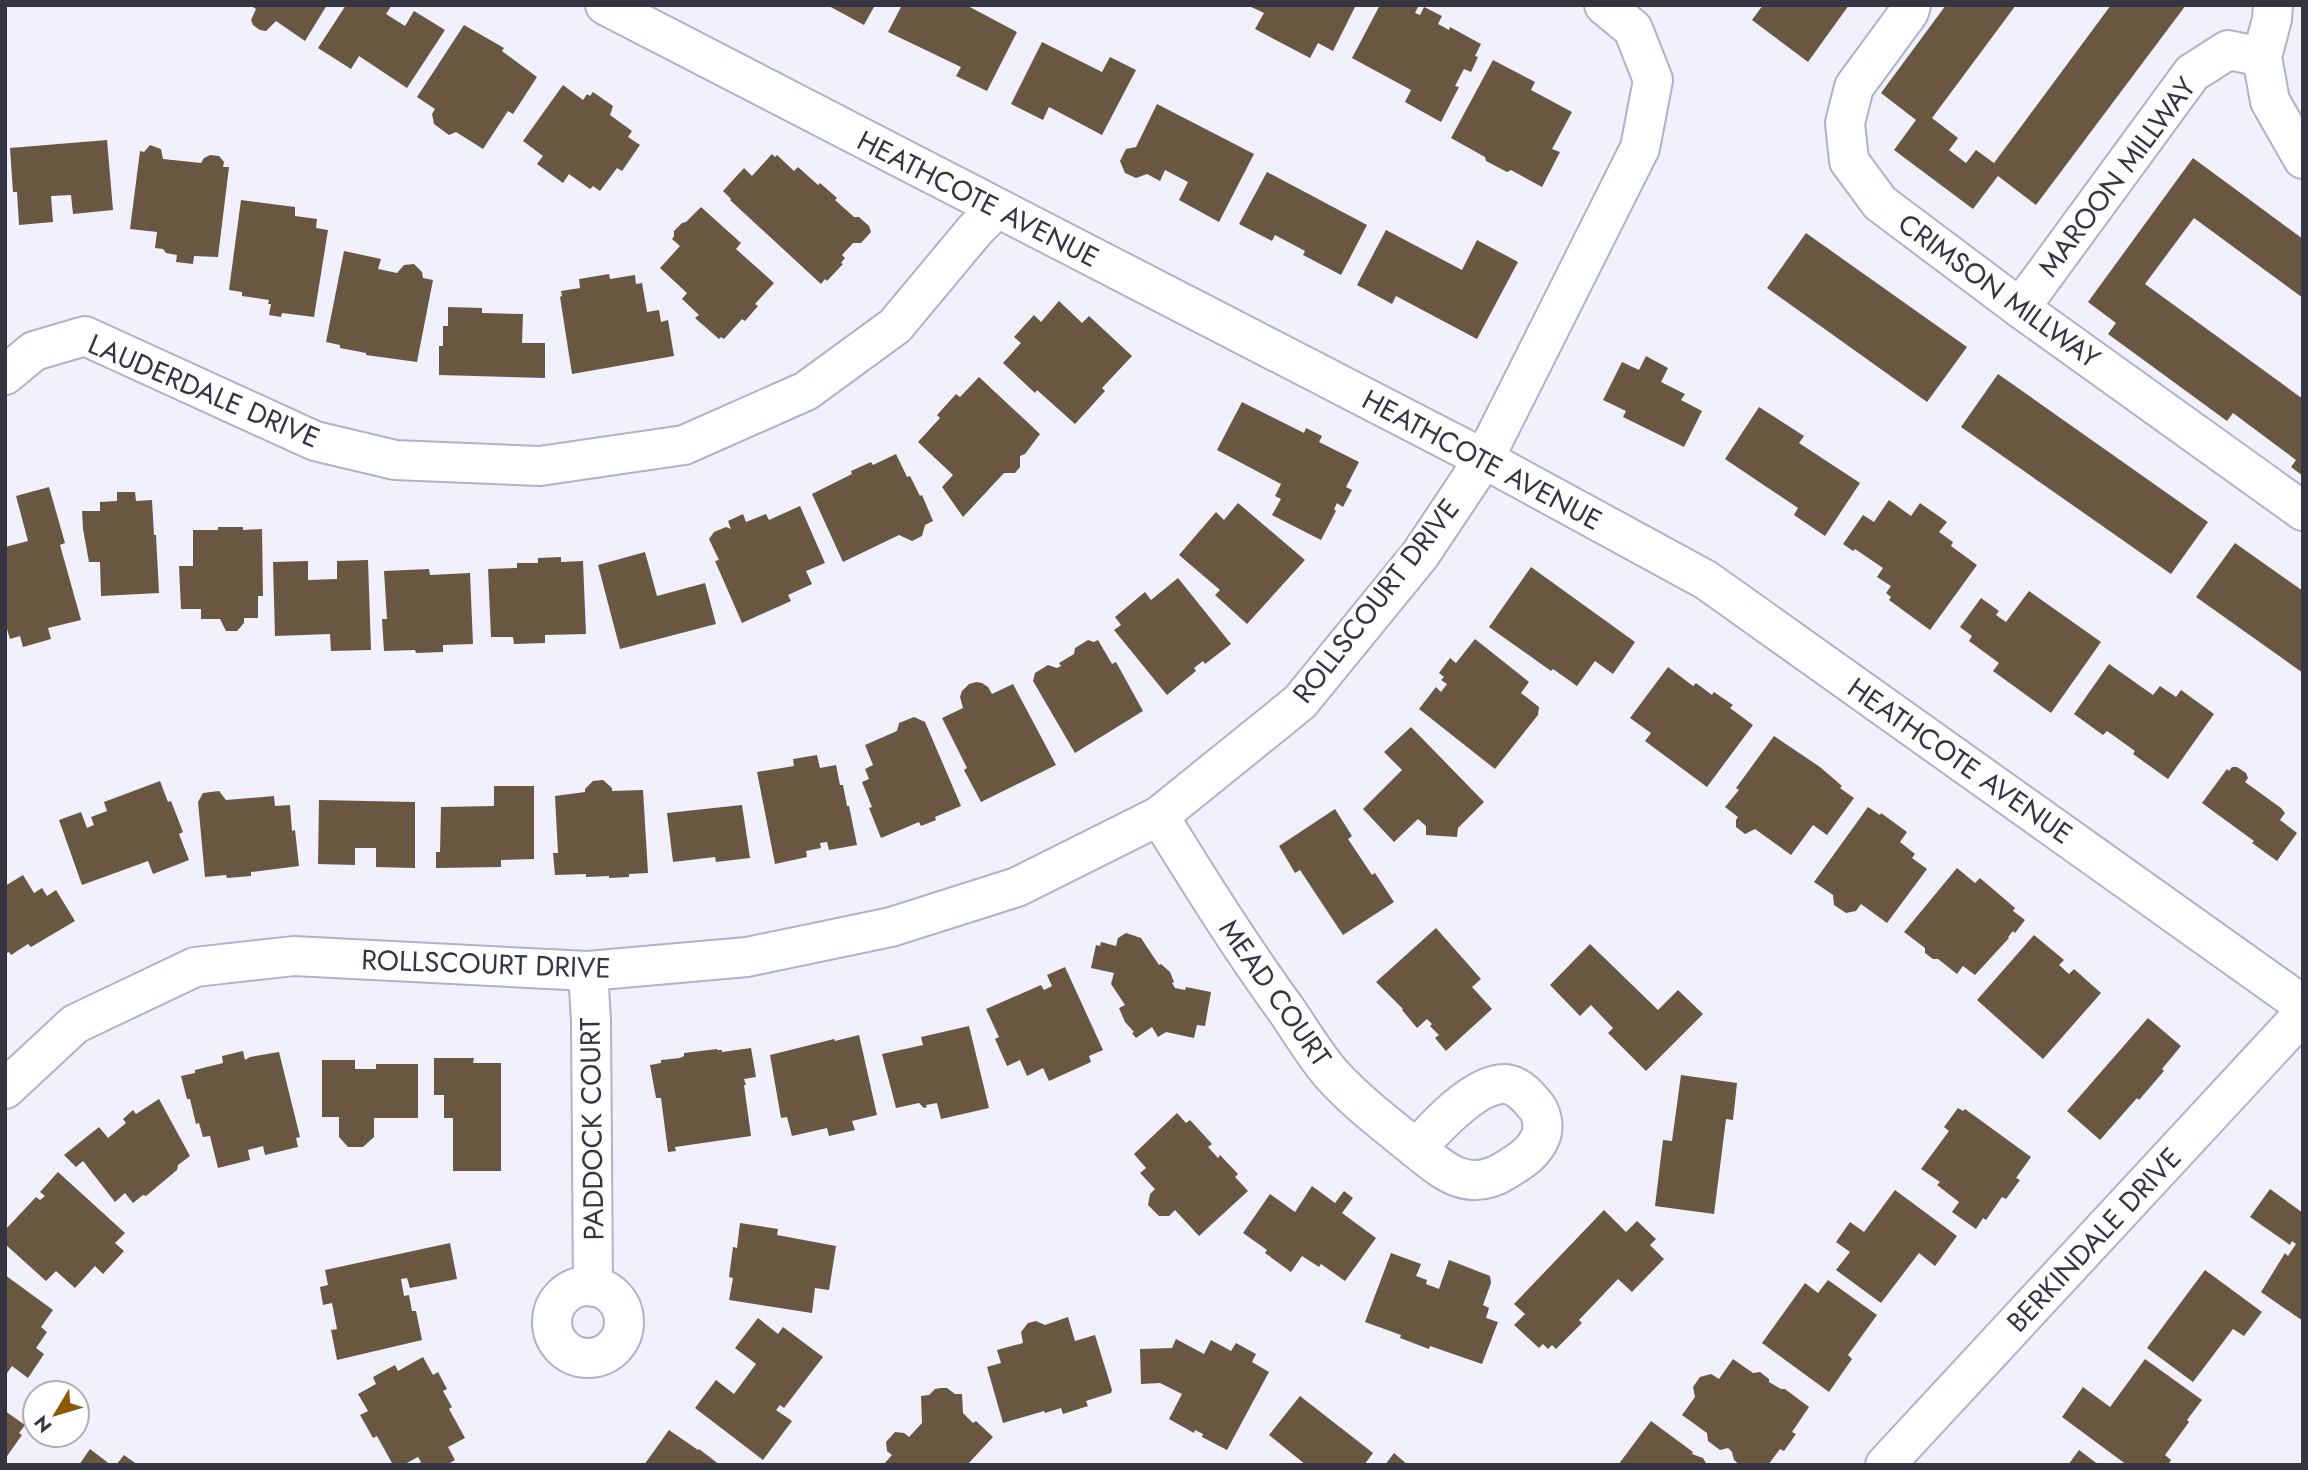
<svg xmlns="http://www.w3.org/2000/svg" width="2308" height="1470" font-family="Jost,sans-serif">
  <style>
    .building { fill: #6a5742 }
    .lines { fill: none; stroke-linecap: round; stroke-linejoin: round }
    .minor-casing { stroke: #afb1cd; stroke-width: 42 }
    .minor { stroke: #fff; stroke-width: 38 }
    .labels { text-anchor: middle; dominant-baseline: central; stroke-width: 7; stroke-linejoin: round; paint-order: stroke }
    .street-label { font-size: 28px; fill: #343540; stroke: #fff }
  </style>
  <rect width="100%" height="100%" fill="#f0f1fd"/>
  <g class="building">
    <polygon points="250,5 327,5 305,41 276,21 266,31 260,30 253,25 251,20 256,9"/>
    <polygon points="346,5 392,5 386,14 405,26 414,11 445,30 407,88 359,56 351,69 318,48"/>
    <polygon points="827,5 875,5 864,25"/>
    <polygon points="902,5 966,5 1017,32 987,91 956,76 961,67 888,32"/>
    <polygon points="1247,5 1356,5 1333,51 1318,43 1310,58 1255,29 1264,13"/>
    <polygon points="1380,5 1419,5 1415,13 1420,15 1424,7 1442,16 1438,24 1449,30 1450,27 1481,44 1475,56 1478,57 1471,72 1464,69 1455,86 1459,87 1441,122 1405,102 1411,90 1352,58"/>
    <polygon points="1763,5 1849,5 1808,62 1752,20"/>
    <polygon points="1946,5 2016,5 1932,118 1958,138 1949,150 1966,163 1976,150 1994,163 2111,5 2186,5 2036,205 1998,176 1973,209 1894,150 1916,120 1881,93"/>
    <polygon points="464,25 504,48 502,51 537,77 513,114 508,111 483,149 456,132 449,135 434,124 432,114 435,109 417,97"/>
    <polygon points="1042,42 1102,72 1110,57 1136,70 1102,135 1049,107 1043,120 1011,104"/>
    <polygon points="1493,60 1535,82 1531,90 1572,112 1552,149 1560,152 1542,187 1511,170 1507,172 1486,161 1485,157 1451,138"/>
    <polygon points="563,85 583,100 587,94 590,96 593,92 613,106 610,115 632,131 628,137 640,145 622,171 617,168 600,191 593,186 590,189 569,174 563,183 537,164 543,156 523,141"/>
    <polygon points="1157,104 1254,154 1219,222 1179,200 1188,182 1165,170 1160,181 1147,174 1136,178 1125,173 1120,161 1126,149 1136,147"/>
    <polygon points="107,140 113,210 73,214 71,195 51,196 53,222 19,225 17,192 13,192 10,148"/>
    <polygon points="150,145 161,149 163,159 201,163 204,158 210,155 219,156 224,162 223,167 229,167 218,257 194,256 193,264 176,262 177,255 166,253 163,249 155,248 157,232 130,229 140,151 144,152"/>
    <polygon points="772,154 775,157 777,155 794,171 798,167 818,185 820,183 837,198 835,200 854,217 859,217 869,226 871,232 861,243 853,243 842,255 845,258 841,263 843,264 827,281 825,279 821,284 730,200 731,199 723,191 744,168 752,176"/>
    <polygon points="2193,158 2303,239 2303,298 2194,218 2145,284 2303,399 2303,476 2291,467 2296,460 2233,413 2227,421 2108,334 2116,323 2088,302"/>
    <polygon points="1267,172 1367,225 1341,275 1303,255 1305,251 1275,235 1272,241 1239,224"/>
    <polygon points="241,200 295,207 295,216 317,219 316,228 328,230 314,317 282,313 281,317 269,315 271,304 268,304 269,300 242,296 242,292 229,290"/>
    <polygon points="701,207 741,243 736,249 774,283 755,304 758,306 745,321 742,319 724,339 721,337 719,339 695,318 699,315 682,299 687,293 660,268 680,246 672,239 674,236 674,231 682,223 686,222"/>
    <polygon points="1386,230 1462,270 1477,240 1518,262 1477,339 1396,296 1392,304 1357,285"/>
    <polygon points="1806,233 1967,347 1927,402 1767,288"/>
    <polygon points="344,251 381,259 378,269 397,273 404,265 414,264 422,272 423,278 433,280 417,362 366,355 366,353 340,348 340,345 326,342"/>
    <polygon points="609,274 610,279 635,275 636,284 642,283 647,312 659,310 661,322 668,320 674,356 572,374 560,297 562,296 561,291 580,288 579,279"/>
    <polygon points="1059,301 1082,323 1089,316 1132,356 1102,388 1105,391 1075,424 1037,390 1035,393 1003,363 1021,343 1014,337 1034,315 1041,322"/>
    <polygon points="448,307 482,308 482,313 523,314 522,343 545,343 545,378 439,375 439,346 443,346 443,326 448,326"/>
    <polygon points="1646,356 1668,368 1661,382 1685,394 1681,400 1702,411 1684,447 1623,417 1626,411 1603,400 1622,362 1639,370"/>
    <polygon points="1998,374 2208,522 2171,574 1961,427"/>
    <polygon points="979,377 1040,434 1025,454 1020,456 1020,467 1015,473 1004,473 963,517 942,487 953,475 918,442 940,418 937,415 956,394 960,397"/>
    <polygon points="1242,402 1304,433 1306,428 1322,436 1319,442 1359,462 1346,487 1352,490 1343,507 1337,503 1334,509 1336,511 1321,540 1272,515 1281,499 1275,496 1281,484 1217,450"/>
    <polygon points="1759,407 1804,436 1799,443 1860,483 1825,536 1794,515 1798,508 1725,459"/>
    <polygon points="896,454 907,477 910,476 920,496 922,495 933,521 925,525 922,536 912,541 899,535 843,562 812,494 852,474 851,471 871,462 873,465"/>
    <polygon points="49,487 65,543 60,545 81,620 48,628 51,639 23,647 20,636 10,639 5,622 5,547 28,541 16,496"/>
    <polygon points="117,492 135,492 136,501 152,500 154,535 156,535 159,593 101,596 100,562 89,562 83,529 82,511 100,511 100,502 117,501"/>
    <polygon points="1889,500 1911,516 1920,503 1947,522 1939,532 1953,542 1951,546 1977,565 1930,630 1889,600 1891,597 1886,593 1891,586 1877,577 1883,568 1855,549 1853,551 1843,544 1863,515 1874,522"/>
    <polygon points="1238,503 1305,560 1247,624 1215,595 1220,590 1179,555 1216,512 1224,520"/>
    <polygon points="800,506 825,563 806,571 812,584 788,595 791,601 742,623 715,561 719,560 709,539 714,532 726,527 731,529 728,521 743,514 746,522 766,514 769,520"/>
    <polygon points="218,527 243,527 243,530 262,529 263,596 258,596 258,618 244,618 244,623 237,631 226,631 220,619 201,619 201,609 181,609 179,566 193,566 193,530 218,530"/>
    <polygon points="2235,543 2303,591 2303,673 2196,597"/>
    <polygon points="645,552 657,596 705,583 716,624 620,649 598,565"/>
    <polygon points="561,557 561,562 583,561 586,634 545,635 545,643 514,644 513,637 491,637 488,569 517,568 517,563 538,563 538,558"/>
    <polygon points="368,560 371,650 331,651 330,634 275,636 273,562 308,561 308,580 337,579 337,561"/>
    <polygon points="1531,567 1635,642 1613,674 1595,661 1577,686 1553,669 1551,671 1489,627"/>
    <polygon points="429,569 430,575 470,573 473,644 443,645 443,652 416,653 415,650 384,651 382,619 387,619 384,571"/>
    <polygon points="1178,578 1231,644 1205,664 1203,661 1194,668 1196,671 1167,695 1114,630 1121,625 1115,617 1145,592 1151,600"/>
    <polygon points="2029,591 2101,642 2051,713 1993,671 1999,663 1969,641 1972,636 1960,627 1981,598 1999,611 1996,615 2006,622"/>
    <polygon points="1475,639 1529,682 1521,693 1539,707 1538,715 1495,769 1419,709 1436,687 1441,692 1447,684 1441,680 1444,677 1439,673 1450,658 1456,663"/>
    <polygon points="1088,640 1094,642 1098,640 1112,664 1116,662 1143,711 1075,753 1033,681 1035,673 1048,665 1057,668 1061,666 1059,663 1074,654 1075,648"/>
    <polygon points="2109,664 2153,695 2160,686 2176,697 2181,690 2214,714 2168,779 2133,754 2135,751 2107,731 2103,735 2074,714"/>
    <polygon points="1668,667 1693,686 1696,683 1712,695 1714,692 1733,705 1730,708 1753,725 1707,787 1645,741 1651,733 1630,718"/>
    <polygon points="976,682 982,683 988,687 992,694 1013,684 1056,765 981,802 964,770 967,768 942,718 963,708 960,697 962,691 969,684"/>
    <polygon points="914,717 925,722 961,806 935,817 936,820 921,826 919,822 881,838 869,808 872,807 862,782 869,779 865,769 873,765 865,745 897,731 899,723"/>
    <polygon points="1411,727 1484,802 1458,828 1457,837 1426,835 1426,826 1418,819 1394,842 1363,809 1402,770 1384,752"/>
    <polygon points="1774,736 1820,767 1842,786 1840,788 1854,798 1827,835 1813,825 1791,855 1755,829 1745,834 1736,827 1736,820 1738,817 1725,807 1739,790 1736,788"/>
    <polygon points="817,755 820,768 836,765 840,785 843,785 847,806 849,806 857,845 829,850 827,842 820,843 821,848 806,851 807,857 775,864 757,772 794,766 793,759"/>
    <polygon points="2232,767 2237,767 2246,773 2248,778 2245,782 2281,808 2285,813 2280,820 2297,833 2277,861 2252,843 2254,841 2202,803 2227,769 2229,771"/>
    <polygon points="603,780 612,788 612,791 643,790 648,873 629,874 629,877 609,878 609,876 586,877 586,874 555,875 553,853 558,853 555,796 585,792 585,789 593,781"/>
    <polygon points="160,781 168,802 171,801 183,832 179,834 189,860 153,874 148,861 82,885 59,820 81,812 87,828 94,825 91,817 107,811 104,802"/>
    <polygon points="494,786 534,786 534,859 501,860 501,867 436,868 436,852 440,852 441,807 494,806"/>
    <polygon points="219,791 226,800 274,796 275,806 290,805 292,831 295,830 299,866 251,872 251,876 227,878 226,875 205,877 198,802 203,793"/>
    <polygon points="319,800 415,802 415,868 376,867 376,848 355,848 355,865 318,864"/>
    <polygon points="742,805 750,858 716,862 715,857 673,862 667,813"/>
    <polygon points="1868,807 1880,815 1881,813 1907,832 1900,842 1915,854 1912,858 1927,869 1887,923 1861,904 1856,911 1846,913 1834,905 1833,895 1814,882"/>
    <polygon points="1335,809 1352,836 1348,839 1372,875 1375,873 1394,902 1343,935 1300,870 1295,873 1279,846"/>
    <polygon points="1957,868 1975,883 1980,878 2015,908 2013,911 2025,920 2015,933 2013,931 2008,937 2009,938 1975,975 1963,966 1957,974 1938,959 1933,959 1925,953 1925,948 1904,932"/>
    <polygon points="23,875 34,893 42,888 47,896 56,890 75,921 31,947 28,944 11,955 9,952 5,954 5,886"/>
    <polygon points="1436,928 1481,979 1472,987 1492,1009 1446,1051 1435,1038 1439,1035 1430,1026 1432,1024 1427,1019 1417,1028 1402,1010 1403,1009 1376,982"/>
    <polygon points="1126,933 1141,938 1159,965 1161,964 1170,972 1174,982 1172,983 1175,988 1185,990 1186,987 1211,992 1205,1026 1197,1025 1194,1038 1166,1032 1158,1037 1152,1027 1136,1038 1132,1033 1134,1032 1125,1022 1119,1008 1125,1005 1111,984 1114,973 1091,968 1096,945 1100,946 1101,942 1116,946 1118,938"/>
    <polygon points="2034,935 2064,960 2059,965 2069,974 2074,969 2101,993 2043,1059 1977,1000"/>
    <polygon points="1590,944 1658,1010 1678,990 1703,1014 1646,1071 1608,1033 1613,1028 1591,1005 1580,1016 1550,985"/>
    <polygon points="1065,967 1103,1050 1089,1056 1091,1062 1049,1081 1043,1068 1027,1076 1020,1060 1007,1066 995,1039 999,1037 986,1009 1041,985 1044,990 1052,986 1047,975"/>
    <polygon points="2148,1018 2181,1046 2162,1069 2164,1071 2139,1100 2137,1098 2100,1140 2067,1111"/>
    <polygon points="969,1026 989,1108 941,1119 937,1103 926,1105 927,1107 924,1108 919,1103 896,1108 882,1054 923,1045 921,1037"/>
    <polygon points="859,1035 877,1115 852,1121 855,1130 829,1136 827,1128 792,1136 787,1117 781,1118 770,1055 834,1039 835,1041"/>
    <polygon points="751,1048 756,1077 744,1079 746,1085 744,1085 751,1136 675,1147 676,1151 668,1152 661,1098 656,1098 650,1065 661,1063 661,1060 680,1058 684,1056 684,1053 717,1049 717,1050 722,1050 722,1052"/>
    <polygon points="243,1051 245,1060 250,1057 279,1052 300,1137 296,1138 298,1147 265,1155 263,1146 248,1150 250,1160 218,1168 210,1136 203,1137 199,1123 196,1124 190,1099 187,1099 181,1076 195,1073 195,1070 223,1063 222,1056"/>
    <polygon points="434,1058 474,1058 473,1063 501,1063 501,1171 453,1171 453,1118 444,1118 444,1095 434,1095"/>
    <polygon points="322,1060 355,1060 355,1069 376,1069 376,1064 418,1064 418,1118 374,1118 374,1137 363,1147 348,1147 339,1137 339,1117 322,1117"/>
    <polygon points="1681,1075 1737,1083 1733,1120 1726,1119 1714,1214 1655,1206 1663,1140 1672,1141"/>
    <polygon points="159,1099 190,1156 178,1165 177,1170 146,1196 143,1195 133,1203 125,1193 115,1202 83,1161 76,1167 64,1155 99,1127 108,1138 126,1123 123,1119 133,1110 136,1114"/>
    <polygon points="1958,1108 1963,1111 1965,1109 2031,1157 2016,1178 2020,1180 2006,1199 2002,1197 1986,1220 1983,1218 1976,1229 1952,1212 1959,1202 1937,1185 1940,1182 1921,1169 1949,1131 1944,1127"/>
    <polygon points="1177,1113 1186,1123 1190,1120 1212,1144 1208,1147 1218,1158 1220,1155 1238,1174 1235,1177 1248,1191 1199,1236 1175,1210 1169,1216 1159,1216 1148,1205 1150,1194 1155,1189 1140,1173 1146,1168 1134,1154"/>
    <polygon points="58,1172 125,1233 115,1243 124,1251 103,1274 95,1266 75,1288 56,1271 46,1281 5,1244 5,1230 36,1197 40,1200 45,1196 40,1192"/>
    <polygon points="1312,1186 1335,1203 1344,1191 1353,1198 1342,1213 1376,1238 1345,1281 1321,1264 1319,1267 1302,1256 1291,1272 1265,1253 1267,1250 1243,1233 1270,1194 1295,1212"/>
    <polygon points="2270,1189 2303,1213 2303,1321 2261,1292 2285,1253 2288,1256 2296,1244 2292,1241 2290,1245 2250,1217"/>
    <polygon points="1895,1190 1957,1236 1935,1266 1919,1253 1881,1303 1836,1270 1850,1252 1836,1242 1850,1222 1864,1232"/>
    <polygon points="1604,1210 1626,1232 1637,1221 1656,1239 1650,1245 1664,1259 1632,1292 1618,1279 1579,1320 1582,1323 1556,1349 1552,1345 1548,1349 1543,1344 1539,1348 1514,1325 1525,1314 1514,1304"/>
    <polygon points="740,1223 778,1229 777,1235 836,1246 829,1290 815,1288 812,1313 729,1300 733,1278 729,1277 733,1247 737,1248"/>
    <polygon points="450,1243 457,1279 410,1288 407,1278 401,1279 404,1296 409,1295 412,1311 416,1311 422,1340 337,1360 331,1330 337,1329 332,1303 323,1305 320,1287 328,1285 325,1270"/>
    <polygon points="1391,1253 1421,1264 1416,1276 1427,1280 1426,1284 1439,1289 1449,1260 1490,1276 1491,1283 1483,1305 1489,1308 1486,1318 1498,1322 1482,1364 1430,1346 1429,1349 1400,1338 1401,1335 1365,1322"/>
    <polygon points="2205,1270 2262,1312 2244,1336 2233,1329 2193,1382 2147,1348"/>
    <polygon points="5,1275 53,1310 41,1327 47,1332 36,1348 44,1354 28,1378 12,1366 5,1376"/>
    <polygon points="1828,1280 1877,1315 1848,1355 1852,1359 1829,1392 1762,1343 1805,1283 1818,1293"/>
    <polygon points="1068,1317 1075,1341 1095,1335 1112,1390 1111,1393 1086,1401 1088,1406 1063,1414 1061,1408 1045,1413 1044,1411 1003,1423 987,1367 1001,1363 997,1350 1023,1343 1021,1332 1028,1323 1036,1321 1045,1325"/>
    <polygon points="758,1318 778,1334 783,1327 823,1357 784,1408 780,1405 776,1410 792,1421 763,1460 695,1408 716,1380 734,1394 756,1364 735,1348"/>
    <polygon points="1176,1339 1204,1354 1211,1340 1231,1351 1236,1343 1256,1354 1252,1362 1269,1372 1227,1450 1202,1437 1203,1434 1195,1430 1194,1433 1169,1419 1182,1394 1160,1383 1141,1384 1140,1349 1172,1348"/>
    <polygon points="423,1357 433,1375 438,1372 447,1389 443,1391 452,1407 449,1409 465,1438 448,1447 455,1460 446,1465 416,1465 421,1462 418,1457 403,1465 393,1465 377,1436 373,1438 360,1415 368,1411 358,1394 376,1384 373,1377 395,1365 398,1371"/>
    <polygon points="1733,1359 1753,1373 1760,1372 1769,1379 1769,1382 1781,1389 1785,1389 1809,1407 1792,1432 1796,1434 1784,1451 1780,1449 1768,1465 1740,1465 1734,1460 1732,1452 1728,1448 1720,1450 1708,1441 1707,1433 1682,1415 1695,1397 1693,1387 1700,1377 1711,1374 1719,1379"/>
    <polygon points="2145,1359 2202,1400 2187,1420 2189,1422 2165,1455 2171,1460 2168,1465 2127,1465 2062,1417 2083,1387 2110,1407"/>
    <polygon points="941,1388 947,1388 955,1394 962,1394 963,1413 973,1423 976,1421 993,1437 967,1465 883,1465 892,1455 887,1451 886,1442 895,1432 904,1433 909,1437 922,1423 921,1396 929,1395 935,1389"/>
    <polygon points="1300,1396 1373,1453 1364,1465 1306,1465 1269,1435"/>
    <polygon points="5,1411 25,1425 19,1433 22,1435 5,1459"/>
    <polygon points="1651,1421 1693,1452 1692,1454 1703,1458 1707,1465 1618,1465"/>
    <polygon points="669,1430 698,1450 699,1449 720,1465 644,1465"/>
    <polygon points="90,1449 111,1465 79,1465"/>
    <polygon points="2079,1450 2099,1465 2068,1465"/>
    <polygon points="1394,1453 1408,1465 1385,1465"/>
    <polygon points="124,1455 138,1465 116,1465"/>
  </g>
  <g class="lines">
    <g class="minor-casing">
      <g id="minor">
        <polyline points="605,5 1484,459 1706,580 2303,1005"/>
        <polyline points="1911,5 1909,12 1854,87 1845,123 1849,161 1880,203 2020,308 2303,511"/>
        <polyline points="2273,5 2272,19 2262,57 2270,101 2303,159"/>
        <polyline points="2020,308 2192,73 2228,50 2262,57"/>
        <polyline points="5,375 34,351 85,336 315,441 395,460 540,466 684,445 806,391 895,326 975,230 997,208"/>
        <path d="M1159,816c41,66 82,132 128,195 15,22 29,46 46,65 23,25 50,46 76,67 31,24 56,53 97,27 14,-9 27,-16 34,-32 5,-11 2,-26 -6,-34 -7,-9 -18,-20 -30,-20 -30,0 -69,44 -88,65"/>
        <polyline points="588,971 591,1021 593,1287"/>
        <polyline points="5,1089 75,1024 195,967 294,956 588,971 747,957 891,927 1017,887 1159,816 1300,702 1420,555 1484,459 1640,148 1653,80 1633,29 1604,5"/>
        <circle cx="588" cy="1322" r="36"/>
        <polyline points="1885,1465 2303,1014"/>
      </g>
    </g>
    <use href="#minor" class="minor"/>
  </g>
  <g class="labels">
    <g class="street-label">
      <text transform="translate(2117 177) rotate(-53)">MAROON MILLWAY</text>
      <text transform="translate(978 199) rotate(27)">HEATHCOTE AVENUE</text>
      <text transform="translate(1999 291) rotate(36)">CRIMSON MILLWAY</text>
      <text transform="translate(204 391) rotate(23)">LAUDERDALE DRIVE</text>
      <text transform="translate(1482 460) rotate(28)">HEATHCOTE AVENUE</text>
      <text transform="translate(1376 601) rotate(-52)">ROLLSCOURT DRIVE</text>
      <text transform="translate(1960 761) rotate(35)">HEATHCOTE AVENUE</text>
      <text transform="translate(486 964) rotate(2)">ROLLSCOURT DRIVE</text>
      <text transform="translate(1275 993) rotate(55)">MEAD COURT</text>
      <text transform="translate(592 1129) rotate(-91)">PADDOCK COURT</text>
      <text transform="translate(2094 1240) rotate(-47)">BERKINDALE DRIVE</text>
    </g>
  </g>
  <rect width="2308" height="1470" fill="none" stroke="#343540" stroke-width="14"/>
  <g transform="translate(56 1414) rotate(232)"><circle r="33" fill="#ffffff" stroke="#aeaeb3" stroke-width="2"/>
  <path d="M0-5L12 26L0 18L-12 26Z" fill="#8d5809"/>
  <text y="-10" font-size="19" font-weight="bold" text-anchor="middle" fill="#343540">N</text>
  </g>
</svg>
